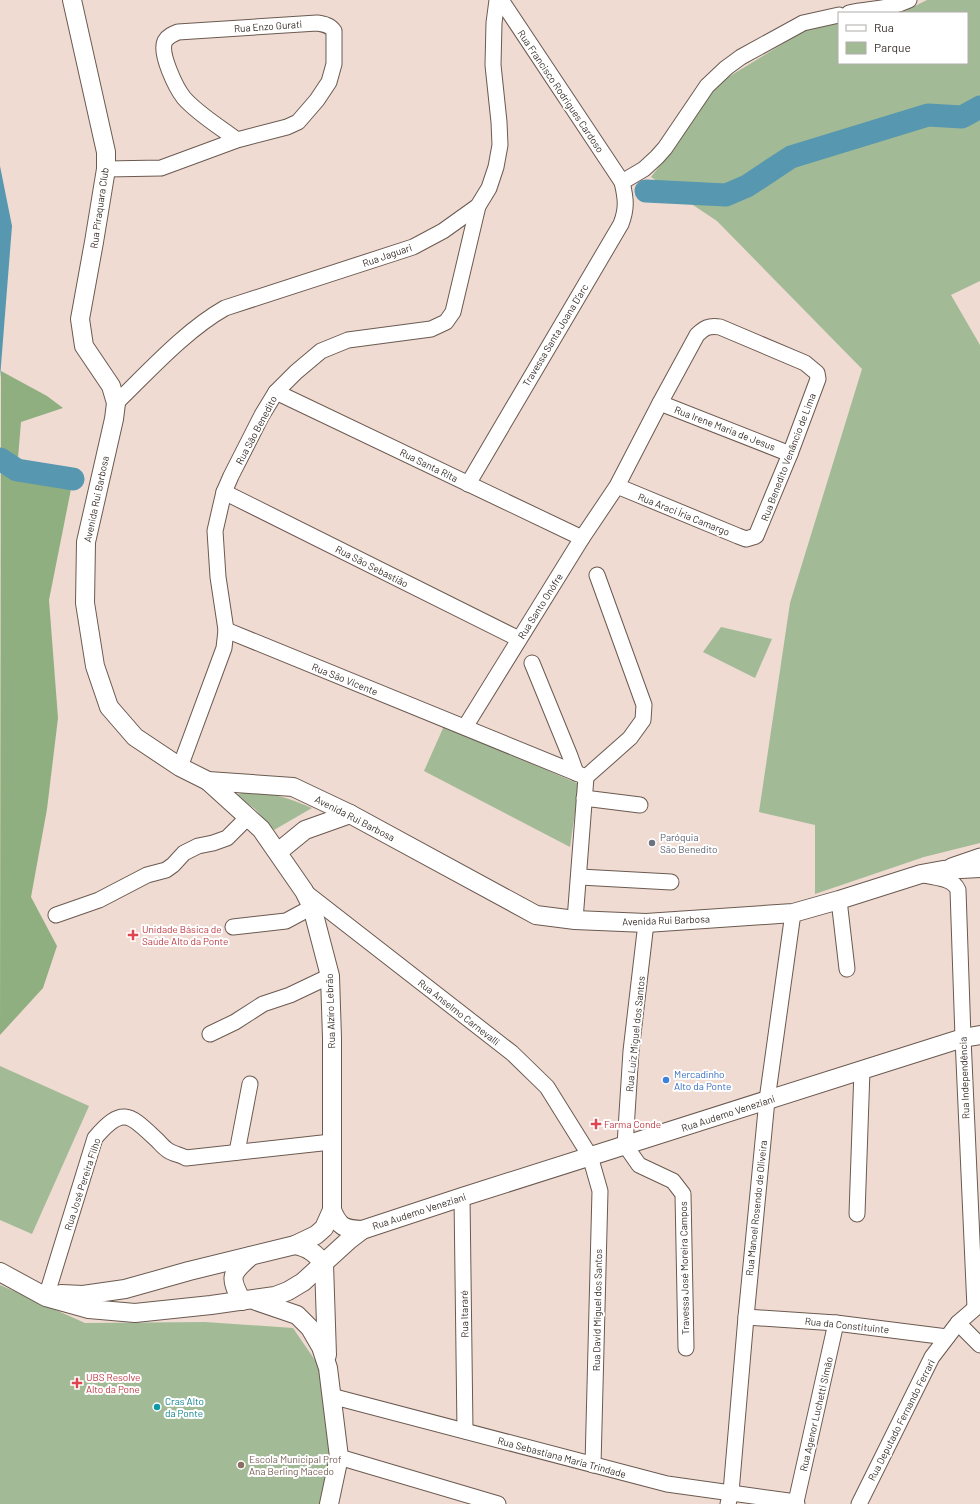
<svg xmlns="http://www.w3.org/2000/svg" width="980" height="1504" font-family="Barlow,sans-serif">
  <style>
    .green { fill: #a2bb96 }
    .forest { fill: #8faf80 }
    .water { fill: #5797af }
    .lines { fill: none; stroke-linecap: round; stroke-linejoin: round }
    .river { stroke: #5797af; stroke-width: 23 }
    .minor-casing { stroke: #6b5a51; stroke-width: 17 }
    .major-casing { stroke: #6b5a51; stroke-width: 20 }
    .minor { stroke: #fff; stroke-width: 15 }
    .major { stroke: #fff; stroke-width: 18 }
    .worship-dot { fill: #6b7280; stroke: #fff; stroke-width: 1.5 }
    .health-dot { fill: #e0444e; stroke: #fff; stroke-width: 1.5 }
    .shop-dot { fill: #3f7fe0; stroke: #fff; stroke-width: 1.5 }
    .culture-dot { fill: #0f9aa8; stroke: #fff; stroke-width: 1.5 }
    .education-dot { fill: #8d6e63; stroke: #fff; stroke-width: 1.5 }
    .labels { text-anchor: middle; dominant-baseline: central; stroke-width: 4; stroke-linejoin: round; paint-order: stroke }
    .street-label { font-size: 10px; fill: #372f2b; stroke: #fff }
    .worship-label { font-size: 10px; fill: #5b616d; stroke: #fff; text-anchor: start }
    .health-label { font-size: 10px; fill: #be3a42; stroke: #fff; text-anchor: start }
    .shop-label { font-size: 10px; fill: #366cbe; stroke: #fff; text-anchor: start }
    .culture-label { font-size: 10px; fill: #0d838f; stroke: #fff; text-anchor: start }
    .education-label { font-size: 10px; fill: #785e54; stroke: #fff; text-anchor: start }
  </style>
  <rect width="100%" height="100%" fill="#efdbd1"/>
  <g class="green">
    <polygon points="927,0 980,0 980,281 951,295 980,345 980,843 924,857 815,894 815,825 759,812 790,603 862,369 717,221 651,177 671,151 712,87 807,29 839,19 839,63 967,63 967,13 901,13"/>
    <polygon points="721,627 772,639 755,678 703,652"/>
    <polygon points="444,726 579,784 570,847 424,771"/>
    <path d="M245,792c27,1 42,5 67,16l-38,22 -19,-21 -19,-14z"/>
    <polygon points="0,1066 89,1106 32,1234 0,1220"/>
    <polygon points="0,1285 85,1323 205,1322 293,1328 321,1369 333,1457 322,1504 0,1504"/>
  </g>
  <polygon class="forest" points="1,371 47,396 63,408 21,422 17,470 73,479 49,600 58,718 47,809 31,897 57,946 43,988 0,1035"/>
  <polygon class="water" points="0,166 12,226 0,378"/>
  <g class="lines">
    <g class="river">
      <polyline points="646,191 726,195 747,186 791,157 928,115 962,117 980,107"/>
      <polyline points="0,459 17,470 73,479"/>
    </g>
    <g class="minor-casing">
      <g id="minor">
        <path d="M849,13c21,-5 39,-3 60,-13"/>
        <path d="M106,169l55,-1 76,-28 50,-13 11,-5 19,-22 12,-18 5,-18v-33c-4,-6 -10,-7 -17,-8l-139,9c-5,2 -10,4 -13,9 -6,12 11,47 19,57 14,16 36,29 53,42"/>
        <polyline points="622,182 644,169 657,157 665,148 707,86 726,68 741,57 803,23 839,15"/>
        <polyline points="276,392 582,538"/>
        <path d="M116,403c33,-32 70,-73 109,-95l188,-61 30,-16 35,-25 11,-18 7,-21 4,-22 -1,-23 -6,-57 1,-42 3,-23"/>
        <polyline points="660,403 790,454"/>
        <path d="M468,484l153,-260c6,-16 5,-25 1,-42l-121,-182"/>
        <polyline points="224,492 519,639"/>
        <polyline points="226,630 586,777 575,920"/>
        <polyline points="532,663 570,756 576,773"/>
        <path d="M465,727l117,-189 35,-52 43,-83 37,-68c7,-7 12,-10 23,-8l85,36 12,10 1,6 -28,75 -34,82 -10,3 -8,-3 -121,-50"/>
        <polyline points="180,767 224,648 226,630 218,577 215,531 220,509 224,492 231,476 262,415 276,392 296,372 321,351 348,340 431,329 446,322 453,312 478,206"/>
        <polyline points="586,777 630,738 643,720 644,705 597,575"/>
        <polyline points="584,798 640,805"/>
        <polyline points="951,866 980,856"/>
        <path d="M924,875c12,3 29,3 34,15l5,148 12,270"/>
        <polyline points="580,877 671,882"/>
        <polyline points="305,892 512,1053 547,1087 590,1156 600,1191 593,1465"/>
        <polyline points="839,900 847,969"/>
        <polyline points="56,915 99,900 147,875 166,870 173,865 184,853 198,846 213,843 227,838 248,817"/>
        <polyline points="646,923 631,1051 625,1145 639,1165 673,1181 683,1194 686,1348"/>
        <polyline points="233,927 286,921 312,907"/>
        <polyline points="210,1034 235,1022 263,1004 290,995 330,976"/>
        <polyline points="237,1152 250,1084"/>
        <polyline points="462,1197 465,1431"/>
        <polyline points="857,1214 862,1070"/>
        <path d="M46,1297l49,-159c28,-33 35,-23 62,2 4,4 7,8 12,11 5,3 12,4 17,7l145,-16"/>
        <polyline points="746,1317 836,1323 947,1337"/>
        <polyline points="958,1323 980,1345"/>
        <polyline points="331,1396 667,1484 796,1502"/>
        <polyline points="339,1457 498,1504"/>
        <polyline points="728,1504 731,1492 746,1317 767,1100 793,913"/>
        <polyline points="797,1504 796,1502 836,1323"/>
        <polyline points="859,1504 932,1357 958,1323 980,1304"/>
      </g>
    </g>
    <g class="major-casing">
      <g id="major">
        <polyline points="72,0 106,152 106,169 94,242 80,319 84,346 111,386 116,403 114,419 86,542 85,603 95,666 109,707 135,737 180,767 208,781 293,787 350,814 536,915 575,920 646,923 793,913 839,900 921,874 943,870 980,868"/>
        <path d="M208,781l53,48 43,62 8,16 18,69 2,62v172c7,17 12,19 30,20"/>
        <polyline points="278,852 305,830 350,814"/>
        <path d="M295,1245c14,3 20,8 29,19l3,91"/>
        <polyline points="0,1272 46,1297 89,1309 135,1313 211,1305 275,1296 288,1291 303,1282 349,1240 362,1230 462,1197 862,1070 963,1038 980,1035"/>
        <polyline points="61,1294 83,1295 125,1289 189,1271 295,1245 316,1235 324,1228 332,1210"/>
        <path d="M242,1301c-13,-24 -12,-27 9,-45"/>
        <polyline points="256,1301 297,1315 310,1328 321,1347 328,1368 339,1457 329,1504"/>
      </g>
    </g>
    <use href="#minor" class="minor"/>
    <use href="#major" class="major"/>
  </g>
  <circle class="worship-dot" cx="652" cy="843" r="4"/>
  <g class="health-dot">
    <path d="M131 929h4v4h4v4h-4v4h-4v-4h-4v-4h4z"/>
    <path d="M594 1118h4v4h4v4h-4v4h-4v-4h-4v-4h4z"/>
    <path d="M75 1377h4v4h4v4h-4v4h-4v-4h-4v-4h4z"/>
  </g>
  <circle class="shop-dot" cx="666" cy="1080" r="4"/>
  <circle class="culture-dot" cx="157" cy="1407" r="4"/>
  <circle class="education-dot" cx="241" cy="1465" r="4"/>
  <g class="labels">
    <g class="street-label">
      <text transform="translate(268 26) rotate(-4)">Rua Enzo Gurati</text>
      <text transform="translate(561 91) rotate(56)">Rua Francisco Rodrigues Cardoso</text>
      <text transform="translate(99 208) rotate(-82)">Rua Piraquara Club</text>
      <text transform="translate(387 255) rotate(-19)">Rua Jaguari</text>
      <text transform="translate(555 335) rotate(-59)">Travessa Santa Joana D'arc</text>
      <text transform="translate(725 428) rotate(21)">Rua Irene Maria de Jesus</text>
      <text transform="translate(256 430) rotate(-62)">Rua São Benedito</text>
      <text transform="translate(788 457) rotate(-69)">Rua Benedito Venâncio de Lima</text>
      <text transform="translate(429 465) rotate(26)">Rua Santa Rita</text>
      <text transform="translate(96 499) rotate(-78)">Avenida Rui Barbosa</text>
      <text transform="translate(684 514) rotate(22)">Rua Araci Íria Camargo</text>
      <text transform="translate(372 566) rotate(27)">Rua São Sebastião</text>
      <text transform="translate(540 606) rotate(-58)">Rua Santo Onófre</text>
      <text transform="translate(345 679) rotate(22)">Rua São Vicente</text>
      <text transform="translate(355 818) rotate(27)">Avenida Rui Barbosa</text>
      <text transform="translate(666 920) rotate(-2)">Avenida Rui Barbosa</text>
      <text transform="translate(330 1011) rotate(-92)">Rua Alzíro Lebrão</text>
      <text transform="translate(459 1012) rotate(38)">Rua Anselmo Carnevalli</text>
      <text transform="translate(635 1034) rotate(-84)">Rua Luiz Miguel dos Santos</text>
      <text transform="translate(964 1078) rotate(-92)">Rua Independência</text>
      <text transform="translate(728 1113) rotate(-18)">Rua Audemo Veneziani</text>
      <text transform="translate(82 1184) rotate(-72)">Rua José Pereira Filho</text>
      <text transform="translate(756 1208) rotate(-84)">Rua Manoel Rosendo de Oliveira</text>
      <text transform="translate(419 1211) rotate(-18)">Rua Audemo Veneziani</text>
      <text transform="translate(684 1268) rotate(-91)">Travessa José Moreira Campos</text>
      <text transform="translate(597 1310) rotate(-89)">Rua David Miguel dos Santos</text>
      <text transform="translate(464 1314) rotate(-91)">Rua Itararé</text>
      <text transform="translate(847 1325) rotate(6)">Rua da Constituinte</text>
      <text transform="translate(816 1414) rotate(-77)">Rua Agenor Luchetti Simão</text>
      <text transform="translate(901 1420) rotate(-63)">Rua Deputado Fernando Ferrari</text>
      <text transform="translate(562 1457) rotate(15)">Rua Sebastiana Maria Trindade</text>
    </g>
    <g class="worship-label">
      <text x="660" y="837">Paróquia<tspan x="660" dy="12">São Benedito</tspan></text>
    </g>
    <g class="health-label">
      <text x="142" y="929">Unidade Básica de<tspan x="142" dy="12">Saúde Alto da Ponte</tspan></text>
      <text x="604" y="1124">Farma Conde</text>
      <text x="86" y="1377">UBS Resolve<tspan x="86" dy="12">Alto da Pone</tspan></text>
    </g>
    <g class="shop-label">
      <text x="674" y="1074">Mercadinho<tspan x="674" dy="12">Alto da Ponte</tspan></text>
    </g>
    <g class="culture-label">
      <text x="165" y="1401">Cras Alto<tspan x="165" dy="12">da Ponte</tspan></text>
    </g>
    <g class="education-label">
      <text x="249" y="1459">Escola Municipal Prof<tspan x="249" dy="12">Ana Berling Macedo</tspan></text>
    </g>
  </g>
  <rect x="838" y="12" width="130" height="52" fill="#ffffff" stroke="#afacaa"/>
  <rect x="846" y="25" width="20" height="6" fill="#ffffff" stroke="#afacaa"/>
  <text x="874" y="32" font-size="12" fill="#372f2b">Rua</text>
  <rect x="846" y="42" width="20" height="12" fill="#a2bb96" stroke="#afacaa"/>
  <text x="874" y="52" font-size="12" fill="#372f2b">Parque</text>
</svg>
